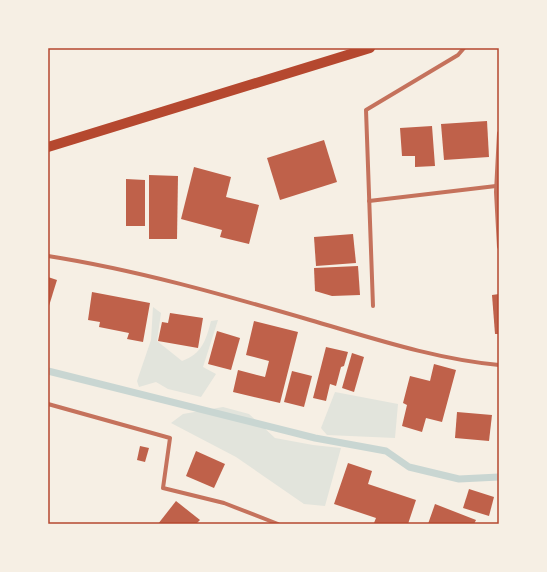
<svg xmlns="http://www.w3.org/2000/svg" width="547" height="572" font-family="'Source Sans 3',sans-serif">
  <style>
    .green { fill: #e2e4dc }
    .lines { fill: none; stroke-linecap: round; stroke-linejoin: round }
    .stream { stroke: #c9d6d2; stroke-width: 7 }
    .building { fill: #bf614a }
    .minor { stroke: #c5725c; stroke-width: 4 }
    .primary { stroke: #b5482f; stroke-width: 10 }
    .neatline { fill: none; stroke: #b5482f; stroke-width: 1.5 }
  </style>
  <rect width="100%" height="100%" fill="#f6efe4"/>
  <g class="green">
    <path d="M153,307l8,6 -4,28 25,20c20,-7 24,-21 29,-40l7,-1 -15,47 13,7 -15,23 -33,-8 -12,-7 -17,5 -2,-6 14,-41z"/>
    <polygon points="335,392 398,404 395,438 327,435 321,428"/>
    <polygon points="223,407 249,414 275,438 313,445 341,448 325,506 304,504 236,457 171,423 183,414"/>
  </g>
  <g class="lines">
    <polyline class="stream" points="48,371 315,438 386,451 409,467 459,479 499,477"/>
  </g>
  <g class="building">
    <polygon points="487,121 489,157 444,160 441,124"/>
    <polygon points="432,126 435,166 415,167 415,156 402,156 400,128"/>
    <polygon points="324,140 337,182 280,200 267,158"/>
    <polygon points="194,167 231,177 226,197 259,205 249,244 220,237 222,230 181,219"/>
    <polygon points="149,175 178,176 177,239 149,239"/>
    <polygon points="126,179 145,180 145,226 126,226"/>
    <polygon points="353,234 356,263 316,266 314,237"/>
    <polygon points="358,266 360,295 332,296 315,291 314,268"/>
    <polygon points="48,277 57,280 48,309"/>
    <polygon points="92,292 150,303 143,342 127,339 129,333 99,327 100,322 88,320"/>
    <polygon points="499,294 499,334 495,334 492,295"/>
    <polygon points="170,313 203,318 198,348 158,341 162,322 168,323"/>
    <polygon points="254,321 298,332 280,403 233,392 238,370 265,377 269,361 246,355"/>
    <polygon points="217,331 240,338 231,370 208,364"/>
    <polygon points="326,347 348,352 344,366 341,367 336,386 330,384 326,401 313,398"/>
    <polygon points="352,353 364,357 354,392 342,388"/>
    <polygon points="434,364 456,370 442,422 426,418 422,432 402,426 407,405 403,403 410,376 430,381"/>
    <polygon points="292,371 312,376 304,407 284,402"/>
    <polygon points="457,412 492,415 489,441 455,438"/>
    <polygon points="140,446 149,448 145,462 137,460"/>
    <polygon points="196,451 225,464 214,488 186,476"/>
    <polygon points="348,463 372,471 368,484 416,500 408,524 377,524 374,523 376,518 334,504"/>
    <polygon points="469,489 494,497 489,516 463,508"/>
    <polygon points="176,501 200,520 196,524 158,524"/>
    <polygon points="435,504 476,520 474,524 428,524"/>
  </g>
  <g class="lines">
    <g class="minor">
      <polyline points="499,133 496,192 499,247"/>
      <polyline points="369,201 496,186"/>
      <path d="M48,256c89,14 176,39 262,64 62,18 125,39 189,45"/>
      <polyline points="373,306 366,110 458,55 464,48"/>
      <polyline points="48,404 170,438 163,488 224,503 278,524"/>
    </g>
    <polyline class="primary" points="48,147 370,48"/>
  </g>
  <rect width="547" height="572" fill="none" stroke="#f6efe4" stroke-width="98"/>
  <rect x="49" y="49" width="449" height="474" class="neatline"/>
</svg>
